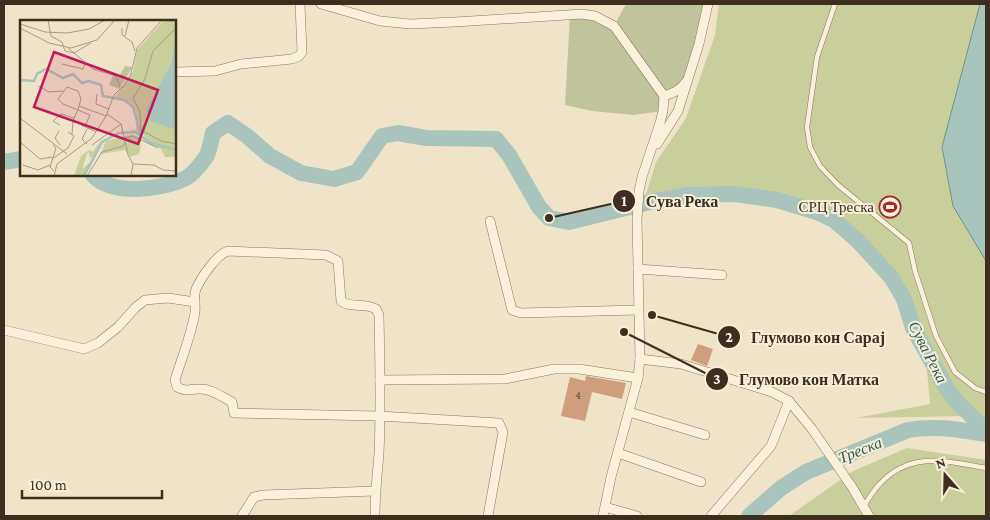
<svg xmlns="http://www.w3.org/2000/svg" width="990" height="520" font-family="'Crimson Pro',serif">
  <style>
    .green { fill: #c9cf9b }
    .cemetery { fill: #bfc49a }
    .water { fill: #a9c4bc; stroke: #6f938a }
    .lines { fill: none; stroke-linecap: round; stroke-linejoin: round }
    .river { stroke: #a9c4bc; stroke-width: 16 }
    .building { fill: #cf9f7d }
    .service-casing { stroke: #8d765c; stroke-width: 5.5 }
    .minor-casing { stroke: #8d765c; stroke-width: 10 }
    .service { stroke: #faf1dc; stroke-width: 4.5 }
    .minor { stroke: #faf1dc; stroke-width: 9 }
    .labels { text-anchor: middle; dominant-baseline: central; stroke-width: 4; stroke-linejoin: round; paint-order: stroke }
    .number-label { font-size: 12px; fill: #624a37 }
    .poi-label { font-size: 15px; fill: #3d2e20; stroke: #f7eed8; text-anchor: end }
    .water-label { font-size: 16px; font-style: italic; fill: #2f5d5a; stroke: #f7eed8 }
    .inset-river { fill: none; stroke: #a9c4bc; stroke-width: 2.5 }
    .inset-road { fill: none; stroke: #a89b85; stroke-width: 1 }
    .view { fill: #c2185b; fill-opacity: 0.15; stroke: #c2185b; stroke-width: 2.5 }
    .inset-edge { fill: none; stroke: #3d2e20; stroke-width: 2.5 }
    .leader { fill: none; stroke: #3d2e20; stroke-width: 2 }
    .callout-dot { fill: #3d2e20; stroke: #f7eed8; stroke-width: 2 }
    .mark-label { font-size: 15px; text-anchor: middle; font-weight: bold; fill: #fff }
    .callout-label { font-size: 16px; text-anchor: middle; font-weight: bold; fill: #3d2e20; stroke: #f7eed8; stroke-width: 4; stroke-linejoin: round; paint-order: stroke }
  </style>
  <rect width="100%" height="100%" fill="#f0e4c8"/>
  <g class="green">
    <polygon points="719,4 986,4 986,420 968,416 856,418 930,404 925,348 909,313 869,245 818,214 763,199 686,199 644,201 656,162 686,118 715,35"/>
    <polygon points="907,448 986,460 986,516 789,516 853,471"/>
  </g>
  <polygon class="cemetery" points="626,4 708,4 688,78 664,96 663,111 633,115 592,111 565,105 570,15 582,14 614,26"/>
  <polygon class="water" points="980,4 986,4 986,261 953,206 942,147"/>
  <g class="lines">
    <g class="river">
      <polyline points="4,162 21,159"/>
      <path d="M93,175c18,21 70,15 93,3 6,-3 17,-16 21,-23 3,-6 4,-15 6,-22l15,-10 19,13 23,20 31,17 33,6 23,-7 25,-36 16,-3 28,5 70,1 13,16 30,52 10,11 20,4 81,-20 37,-7 48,-1 42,6 40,12 17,8 24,21 33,36 13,22 9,29 34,61 11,14 28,27"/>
      <path d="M749,516l32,-28 25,-16 102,-42c27,-5 52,0 78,4"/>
    </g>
  </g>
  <g class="building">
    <polygon points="698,344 713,349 707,366 691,360"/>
    <polygon points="586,376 626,383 622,399 592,392 585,421 561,416 570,377 585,381"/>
  </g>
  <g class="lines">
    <g class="service-casing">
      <g id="service">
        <polyline points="835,4 817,57 807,127 810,147 820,166 838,185 909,243 915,271 936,336 955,372 975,388 986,392"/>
        <path d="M863,507c5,-7 9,-14 14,-20 31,-37 68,-26 109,-19"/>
      </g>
    </g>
    <g class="minor-casing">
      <g id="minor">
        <polyline points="321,4 380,21 410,24 455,22 582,14 595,16 614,26 664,96 663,111 660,123 642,177 639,191 637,220 640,359 638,378 611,477 603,516"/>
        <polyline points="175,72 215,71 241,64 292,59 299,56 302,52 300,4"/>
        <path d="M664,96c9,-3 17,-6 22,-14"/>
        <polyline points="657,144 678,111 699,44 708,4"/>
        <polyline points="490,221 512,310 521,313 638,310"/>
        <polyline points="638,269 722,275"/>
        <polyline points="4,330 84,349 98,343 118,327 136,307 145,300 168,298 195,302"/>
        <polyline points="640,359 681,364 772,392 789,401 812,429 852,487 869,516"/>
        <polyline points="380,380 505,379 554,369 579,369 638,378"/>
        <polyline points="629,412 705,435"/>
        <polyline points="618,453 701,482"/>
        <polyline points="605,507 637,516"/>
        <polyline points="242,516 254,497 263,495 375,491"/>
        <path d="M375,516c0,-21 2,-41 4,-62 2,-46 1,-93 0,-139l-3,-6c-11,-7 -24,0 -35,-8l-3,-40 -12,-6 -98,-4c-12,4 -27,27 -32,38 -3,8 0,15 -1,23 -3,21 -14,48 -20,68l2,7c12,6 13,1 24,2 11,0 21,8 31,13l2,11 145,3 120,7 4,9 -15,84"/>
        <polyline points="711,516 771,446 789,401"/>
      </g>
    </g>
    <use href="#service" class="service"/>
    <use href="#minor" class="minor"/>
  </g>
  <defs>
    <g id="stadium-ring" transform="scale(1.125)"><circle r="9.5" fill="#f7eed8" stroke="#9e2a2b" stroke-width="1.5"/><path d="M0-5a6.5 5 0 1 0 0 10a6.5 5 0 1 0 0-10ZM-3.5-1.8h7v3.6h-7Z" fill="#9e2a2b"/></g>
  </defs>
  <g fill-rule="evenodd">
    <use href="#stadium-ring" x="890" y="207"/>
  </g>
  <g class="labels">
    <g class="number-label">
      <text x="578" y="395">4</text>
    </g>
    <g class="poi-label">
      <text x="874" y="207">СРЦ Треска</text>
    </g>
    <g class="water-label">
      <text transform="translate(928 352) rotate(63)">Сува Река</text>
      <text transform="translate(860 450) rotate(-22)">Треска</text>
    </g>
  </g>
  <g transform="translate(20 20)">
    <rect width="156" height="156" fill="#f0e4c8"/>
    <path d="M144,0h12v128l-13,-2 13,5v6h-11l-4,-8 -14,-7 -3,-7 -16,-6 8,1v-19l-10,-9 -12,-4 19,-26 4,-22zM112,114l10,5 -3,15 -9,3 -5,-7 -24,4 5,-13zM80,121l-6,15 -4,2 -1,-6 -2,2 -5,15 11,-9 -10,16h-9l7,-20 8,-6 4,2z" fill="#c9cf9b"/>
    <path d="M105,46l8,1 -14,22 -10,-4 4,-10 5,3z" fill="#bfc49a"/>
    <path d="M156,20v87l-5,1 -19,-6 -6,-12 25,-46z" fill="#a9c4bc"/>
    <path class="inset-river" d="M0,60l14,1 3,-7 9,-5 17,9 10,-4 9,9 7,-2 12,4 2,11 21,4 9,7 8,29M64,156l18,-34 17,-9 16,-1 16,11 26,7"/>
    <path class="inset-road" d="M28,0l3,16 11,6 3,9 9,2 17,-10M0,4l25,8 22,1 22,-4 16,-9M157,7l-24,24 -8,28 -12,19 7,14 1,18 20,11 16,3M0,8l29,15 22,5 26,-8 18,-20M102,8v7l10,7 3,9M105,16l4,-16M48,28l25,21 23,7 4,11M42,44l21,5 2,-6M18,66l11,6 14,-1M102,68l9,-14 6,-26 25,-28M77,74l-1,10 13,5M59,86l27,10M87,94l14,10 7,31 5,9 -2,12M0,98l47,36M40,105l-7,-4 8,-7 13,4M61,105l15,7M39,111l-4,7 5,7M52,114l1,-13 3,-7 2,-4 1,-4 2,-7 -3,-8 -11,-4 -9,12 5,5 15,6 12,5 -5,11M105,118l8,-2 25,12M0,122l20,17 12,-2M67,124l-5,-5 5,-10M33,125l3,3 -6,19 4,4M72,125l29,-21M32,139l16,-11 6,-12 -6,-4M113,144l21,1 9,5 14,1M3,145l15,5 12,-5M34,156l3,-12 35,-26 14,-22 8,-21 9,-9M67,156l15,-24 21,-6 2,-3"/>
    <path class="view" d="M34,32l104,38 -20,54 -104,-37z"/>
    <rect width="156" height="156" class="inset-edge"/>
  </g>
  <path class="leader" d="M549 218L624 201M652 315L729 337M624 332L717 379"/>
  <g class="callout-dot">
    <circle cx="549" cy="218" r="5"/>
    <circle cx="652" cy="315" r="5"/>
    <circle cx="624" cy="332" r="5"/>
    <circle cx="624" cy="201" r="12"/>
    <circle cx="729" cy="337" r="12"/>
    <circle cx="717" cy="379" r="12"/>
  </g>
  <g class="mark-label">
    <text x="624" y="206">1</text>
    <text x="729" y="342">2</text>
    <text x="717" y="384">3</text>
  </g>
  <g class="callout-label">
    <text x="682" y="207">Сува Река</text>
    <text x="818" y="343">Глумово кон Сарај</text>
    <text x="809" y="385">Глумово кон Матка</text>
  </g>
  <rect width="990" height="520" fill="none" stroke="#3d2e20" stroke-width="10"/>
  <g transform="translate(945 475) rotate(340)" stroke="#f7eed8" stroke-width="4" paint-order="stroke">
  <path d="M0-4L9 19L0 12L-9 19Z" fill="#3d2e20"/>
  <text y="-8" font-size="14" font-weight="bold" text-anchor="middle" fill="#3d2e20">N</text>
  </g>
  <path d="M22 490v8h140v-8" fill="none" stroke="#3d2e20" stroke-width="2.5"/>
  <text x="30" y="490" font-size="15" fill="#3d2e20" stroke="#f7eed8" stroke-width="4" paint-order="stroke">100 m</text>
</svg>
